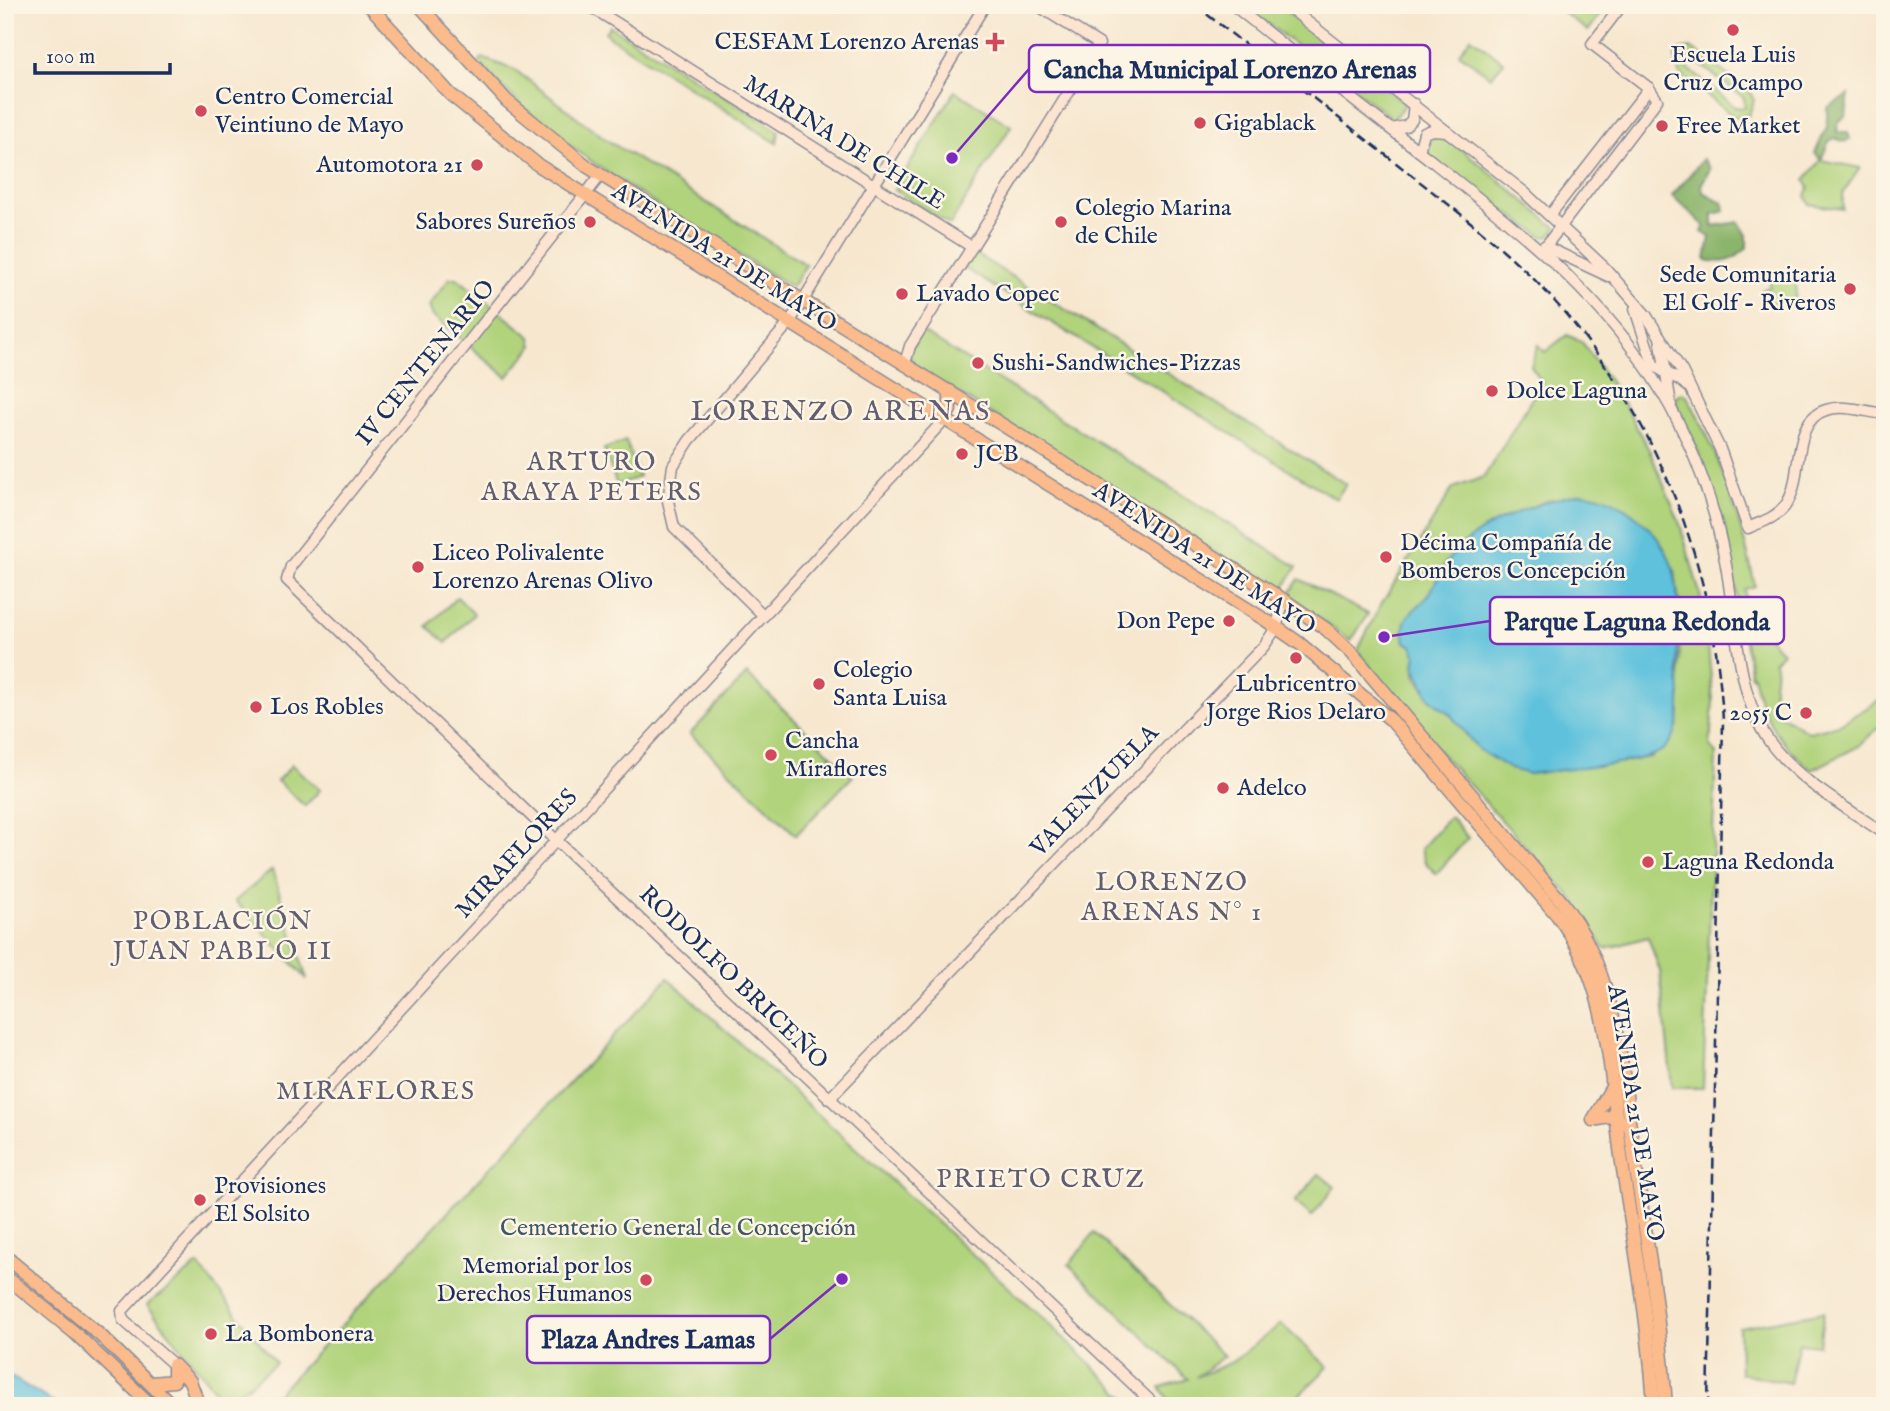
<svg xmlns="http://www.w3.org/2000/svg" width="1890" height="1411" font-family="'IM FELL English',serif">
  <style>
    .green { fill: #b1d37c; stroke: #66816d; stroke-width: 2; fill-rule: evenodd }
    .forest { fill: #8cb56c; stroke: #547265; stroke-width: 2 }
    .water { fill: #5ec1dc; stroke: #3c789d; stroke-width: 2 }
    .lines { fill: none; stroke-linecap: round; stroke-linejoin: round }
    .secondary-casing { stroke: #898b96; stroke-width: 13 }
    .primary-casing { stroke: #898b96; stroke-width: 15 }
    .secondary { stroke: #fde4d1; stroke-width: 10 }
    .primary { stroke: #fbbb8c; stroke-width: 12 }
    .rail { stroke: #1b2f5e; stroke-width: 2.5; stroke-dasharray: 10 5; stroke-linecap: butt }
    .poi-dot { fill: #d1495b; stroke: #fcf5e5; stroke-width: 2.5 }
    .labels { text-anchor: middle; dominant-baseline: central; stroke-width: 5; stroke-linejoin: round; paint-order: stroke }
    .poi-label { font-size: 24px; fill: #1b2f5e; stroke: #fcf5e5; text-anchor: start }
    .street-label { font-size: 24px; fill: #1b2f5e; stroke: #fcf5e5 }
    .park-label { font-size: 24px; fill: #405866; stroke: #fcf5e5 }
    .neighbourhood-label { font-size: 26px; letter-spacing: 2px; fill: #635d72; stroke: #fcf5e5 }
    .quarter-label { font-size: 28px; letter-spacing: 2px; fill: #635d72; stroke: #fcf5e5 }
    .leader { fill: none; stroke: #7b2cbf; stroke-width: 2.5 }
    .callout-dot { fill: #7b2cbf; stroke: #fcf5e5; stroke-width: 2.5 }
    .callout { fill: #fcf5e5; stroke: #7b2cbf; stroke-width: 2.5 }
    .callout-label { font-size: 26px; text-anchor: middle; font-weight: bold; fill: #1b2f5e }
  </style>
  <rect width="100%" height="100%" fill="#fcf5e5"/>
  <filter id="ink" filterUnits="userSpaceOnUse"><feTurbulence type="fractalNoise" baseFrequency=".0143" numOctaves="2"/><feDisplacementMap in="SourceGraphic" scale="14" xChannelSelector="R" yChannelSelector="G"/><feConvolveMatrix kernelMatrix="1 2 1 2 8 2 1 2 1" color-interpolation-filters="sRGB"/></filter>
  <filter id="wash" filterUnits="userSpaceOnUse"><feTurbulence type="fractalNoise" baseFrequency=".00686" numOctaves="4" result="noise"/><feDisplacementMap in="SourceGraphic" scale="28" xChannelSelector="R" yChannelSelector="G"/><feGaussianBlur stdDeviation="1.57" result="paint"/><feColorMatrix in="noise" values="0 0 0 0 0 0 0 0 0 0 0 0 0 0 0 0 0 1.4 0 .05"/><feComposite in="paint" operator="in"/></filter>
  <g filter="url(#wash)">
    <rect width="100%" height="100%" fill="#f7e7cf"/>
    <g class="green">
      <polygon points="1243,5 1278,5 1406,104 1393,119"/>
      <polygon points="1553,5 1580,5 1586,9 1589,5 1608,5 1588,31"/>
      <polygon points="610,26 779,131 777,143 608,36 605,32"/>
      <polygon points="1471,37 1504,62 1491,77 1459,53"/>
      <path d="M1691,48l58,43 5,9 -5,15 -15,2 -55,-44 -4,-17 5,-6zM1689,56l55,42 1,10 -10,-1 -50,-41 -3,-6z"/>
      <path d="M482,58l33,12 92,70 199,125 -14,22c-109,-67 -227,-128 -313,-225z"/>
      <polygon points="955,91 1011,126 950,225 894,190"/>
      <polygon points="1440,131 1557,228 1549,237 1542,236 1421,153"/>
      <polygon points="1821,160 1860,168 1843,193 1843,209 1809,204 1806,196 1809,188 1805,180"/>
      <polygon points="974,253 1346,484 1336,499 964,268"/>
      <polygon points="1770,275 1797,279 1795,299 1764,306 1762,290 1770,287"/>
      <polygon points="450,278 457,278 531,337 533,346 507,377 432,315 429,306"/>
      <polygon points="921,331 1297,567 1284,587 1273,588 912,365 909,353"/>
      <path d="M1567,335l15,7 35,50 33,60 29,69 21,73 8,52 5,56 -3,44 6,8 -13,334h-31l-12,-117 -12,-34 -43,12 -29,-47 -169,-186 -49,-66 21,-42 74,-120 31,-11 58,-95 -11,-16 7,-21 7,7zM1552,499l123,71 5,43 -1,90 -27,54 -123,17c-17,-5 -34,-13 -48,-24 -10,-7 -20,-23 -28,-32 -14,-17 -46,-35 -37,-62l-3,-10 -8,-4c-6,-31 12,-28 25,-49 7,-11 10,-25 19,-34 25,-30 66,-46 103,-60z"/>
      <path d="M1682,393l5,3c34,60 54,123 68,190l-11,3 5,26 12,-1 5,19 16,20 -8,8 2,4 -4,45 37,22 29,-7 47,-28v24l-26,25 -47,24c-33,-26 -51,-54 -59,-95l-2,1 -26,-148 -25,-72 -25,-55 1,-5z"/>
      <polygon points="626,441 639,477 617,485 604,449"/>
      <polygon points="1299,579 1368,614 1351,641 1287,597"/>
      <polygon points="457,597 474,614 446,643 428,626"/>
      <polygon points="747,674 853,776 796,835 690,734"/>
      <polygon points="292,765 320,790 305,806 277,781"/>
      <polygon points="1450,816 1468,838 1436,874 1425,862 1421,849"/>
      <polygon points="272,870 307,979 235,901"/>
      <polygon points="668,978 1048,1323 1134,1406 266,1406"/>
      <polygon points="1319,1174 1335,1187 1312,1216 1295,1202"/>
      <polygon points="1094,1233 1224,1356 1196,1377 1232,1362 1281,1324 1328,1367 1288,1406 1224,1406 1220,1401 1205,1406 1172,1406 1160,1387 1188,1379 1069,1265"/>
      <polygon points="198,1265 276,1363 225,1403 147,1305"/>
      <polygon points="1824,1312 1819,1345 1799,1343 1790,1383 1740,1373 1739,1327"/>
    </g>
    <g class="forest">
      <polygon points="1849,95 1846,115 1838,123 1837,132 1848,132 1850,139 1844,142 1835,138 1829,141 1821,160 1815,153 1827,127 1827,108"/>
      <path d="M1703,159l7,10 -9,16 2,7 19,10 3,9 -12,3v12l26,-4 8,13v13c-14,13 -22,16 -41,12l4,-23 -8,-5 3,-6 -33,-30z"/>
    </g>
    <g class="water">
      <path d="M1580,493c22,0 40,10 57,24 55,46 37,90 41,151 2,27 8,61 -14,81 -19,16 -105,20 -135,25l-19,-5 -31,-19 -29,-36 -21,-16 -15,-34 2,-8 -3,-10 -8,-4c-6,-31 11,-28 25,-49 6,-10 10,-23 18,-33 27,-35 89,-58 132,-67z"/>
      <polygon points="5,1373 59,1406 5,1406"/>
    </g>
  </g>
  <g filter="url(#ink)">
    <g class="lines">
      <g class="secondary-casing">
        <g id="secondary">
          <polyline points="588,5 972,247"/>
          <path d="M1233,5c66,53 133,105 200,157 80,63 159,125 216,210 38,57 63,122 76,188 11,56 11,135 44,181 27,39 77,66 116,93"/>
          <path d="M1286,5l238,187 82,77 40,46 36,56 38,78 28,79c13,-6 28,-10 37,-22 20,-25 4,-85 41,-96 18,-6 40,2 59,4"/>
          <polyline points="1392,129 1406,126 1412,120 1414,104"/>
          <polyline points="1419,151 1424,133 1432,130 1446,131"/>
          <polyline points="600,176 291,566 287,580 557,841 1156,1406"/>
          <polyline points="1550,215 1649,88"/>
          <polyline points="1544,246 1608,276"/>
          <polyline points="1545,247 1657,100 1649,88 1592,44 1622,5"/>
          <path d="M1635,309l18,55c10,10 24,11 34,22"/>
          <polyline points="1660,337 1671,404"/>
          <polyline points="905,363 910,346 1099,44 1037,5"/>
          <polyline points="764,616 674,527 668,501 673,466 689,441 789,323 985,5"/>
          <polyline points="829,1099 1264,646 1276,628 1284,600"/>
          <polyline points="174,1365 123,1320 122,1311 944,420"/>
        </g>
      </g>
      <g class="primary-casing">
        <g id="primary">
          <path d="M369,5l82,90 87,70 729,456 32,22 92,77 166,195c55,73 52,162 65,248 12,81 27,161 32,243"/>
          <path d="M419,5l88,96 81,66 696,433 42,29 25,23 211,250c57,74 59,166 72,254 13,83 26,166 32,250"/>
          <polyline points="944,420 950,410 950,391"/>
          <polyline points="1593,1120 1610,1117 1623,1123"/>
          <polyline points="1593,1120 1612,1087"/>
          <polyline points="5,1256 101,1336 173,1406"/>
          <polyline points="5,1276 75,1333 152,1406"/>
          <polyline points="174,1365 190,1381 199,1406"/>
          <polyline points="151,1383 174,1381 174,1365"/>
        </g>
      </g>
      <use href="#secondary" class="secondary"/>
      <use href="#primary" class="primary"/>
      <path class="rail" d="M1195,5c66,52 131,103 196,154 54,43 110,84 157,135 107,116 167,270 175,427l-15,685"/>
    </g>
  </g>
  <g class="poi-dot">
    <circle cx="1733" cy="30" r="7"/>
    <path d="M991.5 31.5h7v7h7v7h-7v7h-7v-7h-7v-7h7z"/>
    <circle cx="201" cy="111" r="7"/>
    <circle cx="1200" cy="123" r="7"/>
    <circle cx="1662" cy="126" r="7"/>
    <circle cx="477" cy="165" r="7"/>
    <circle cx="590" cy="222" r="7"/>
    <circle cx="1061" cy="222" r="7"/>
    <circle cx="1850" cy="289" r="7"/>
    <circle cx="902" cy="294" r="7"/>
    <circle cx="978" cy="363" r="7"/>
    <circle cx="1492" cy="391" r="7"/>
    <circle cx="962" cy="454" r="7"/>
    <circle cx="1386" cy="557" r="7"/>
    <circle cx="418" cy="567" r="7"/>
    <circle cx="1229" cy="621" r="7"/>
    <circle cx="1296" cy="658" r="7"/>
    <circle cx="819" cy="684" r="7"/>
    <circle cx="256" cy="707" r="7"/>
    <circle cx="1806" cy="713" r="7"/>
    <circle cx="771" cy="755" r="7"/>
    <circle cx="1223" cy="788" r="7"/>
    <circle cx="1648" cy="862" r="7"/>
    <circle cx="200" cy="1200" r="7"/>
    <circle cx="646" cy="1280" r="7"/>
    <circle cx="211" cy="1334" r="7"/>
  </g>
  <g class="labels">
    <g class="poi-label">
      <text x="979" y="42" text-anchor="end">CESFAM Lorenzo Arenas</text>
      <text x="1733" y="55" text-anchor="middle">Escuela Luis<tspan x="1733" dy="28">Cruz Ocampo</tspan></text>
      <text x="215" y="97">Centro Comercial<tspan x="215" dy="28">Veintiuno de Mayo</tspan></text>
      <text x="1214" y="123">Gigablack</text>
      <text x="1676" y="126">Free Market</text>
      <text x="463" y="165" text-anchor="end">Automotora 21</text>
      <text x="1075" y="208">Colegio Marina<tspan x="1075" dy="28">de Chile</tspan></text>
      <text x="576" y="222" text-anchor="end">Sabores Sureños</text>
      <text x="1836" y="275" text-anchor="end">Sede Comunitaria<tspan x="1836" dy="28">El Golf - Riveros</tspan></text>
      <text x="916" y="294">Lavado Copec</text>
      <text x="992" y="363">Sushi-Sandwiches-Pizzas</text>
      <text x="1506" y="391">Dolce Laguna</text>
      <text x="976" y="454">JCB</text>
      <text x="1400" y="543">Décima Compañía de<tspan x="1400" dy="28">Bomberos Concepción</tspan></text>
      <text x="432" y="553">Liceo Polivalente<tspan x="432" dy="28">Lorenzo Arenas Olivo</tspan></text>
      <text x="1215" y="621" text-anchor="end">Don Pepe</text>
      <text x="833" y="670">Colegio<tspan x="833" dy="28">Santa Luisa</tspan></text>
      <text x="1296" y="684" text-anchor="middle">Lubricentro<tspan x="1296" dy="28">Jorge Rios Delaro</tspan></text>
      <text x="270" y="707">Los Robles</text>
      <text x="1792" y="713" text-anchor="end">2055 C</text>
      <text x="785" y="741">Cancha<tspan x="785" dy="28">Miraflores</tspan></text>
      <text x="1237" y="788">Adelco</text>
      <text x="1662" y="862">Laguna Redonda</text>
      <text x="214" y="1186">Provisiones<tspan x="214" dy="28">El Solsito</tspan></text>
      <text x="632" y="1266" text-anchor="end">Memorial por los<tspan x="632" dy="28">Derechos Humanos</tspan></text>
      <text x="225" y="1334">La Bombonera</text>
    </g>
    <g class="street-label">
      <text transform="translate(844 143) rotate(32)">MARINA DE CHILE</text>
      <text transform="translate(724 258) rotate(32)">AVENIDA 21 DE MAYO</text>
      <text transform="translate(426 363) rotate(-51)">IV CENTENARIO</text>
      <text transform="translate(1204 559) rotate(33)">AVENIDA 21 DE MAYO</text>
      <text transform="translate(1095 791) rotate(-46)">VALENZUELA</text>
      <text transform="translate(517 854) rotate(-47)">MIRAFLORES</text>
      <text transform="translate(733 978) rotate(44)">RODOLFO BRICEÑO</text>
      <text transform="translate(1635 1113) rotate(81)">AVENIDA 21 DE MAYO</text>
    </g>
    <g class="park-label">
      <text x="678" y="1228">Cementerio General de Concepción</text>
    </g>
    <g class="neighbourhood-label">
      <text x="592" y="462">ARTURO<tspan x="592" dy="30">ARAYA PETERS</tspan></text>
      <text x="1172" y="882">LORENZO<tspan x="1172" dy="30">ARENAS N° 1</tspan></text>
      <text x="223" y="921">POBLACIÓN<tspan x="223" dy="30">JUAN PABLO II</tspan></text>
      <text x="376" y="1091">MIRAFLORES</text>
      <text x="1041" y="1179">PRIETO CRUZ</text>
    </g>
    <g class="quarter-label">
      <text x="841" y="412">LORENZO ARENAS</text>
    </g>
  </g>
  <path class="leader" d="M952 158L1029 69M1384 637L1490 621M842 1279L770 1339"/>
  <g class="callout-dot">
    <circle cx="952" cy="158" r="7"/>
    <circle cx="1384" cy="637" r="7"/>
    <circle cx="842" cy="1279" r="7"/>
  </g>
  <g class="callout">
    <rect x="1029" y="45" width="401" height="47" rx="7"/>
    <rect x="1490" y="597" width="294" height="47" rx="7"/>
    <rect x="527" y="1316" width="243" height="47" rx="7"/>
  </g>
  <g class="callout-label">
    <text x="1230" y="78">Cancha Municipal Lorenzo Arenas</text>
    <text x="1637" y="630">Parque Laguna Redonda</text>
    <text x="648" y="1348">Plaza Andres Lamas</text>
  </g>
  <rect width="1890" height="1411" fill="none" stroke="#fcf5e5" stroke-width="28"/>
  <path d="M35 63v10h135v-10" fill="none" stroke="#1b2f5e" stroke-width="3.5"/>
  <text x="46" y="63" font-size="21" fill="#1b2f5e" stroke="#fcf5e5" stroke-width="5" paint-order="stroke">100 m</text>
</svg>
